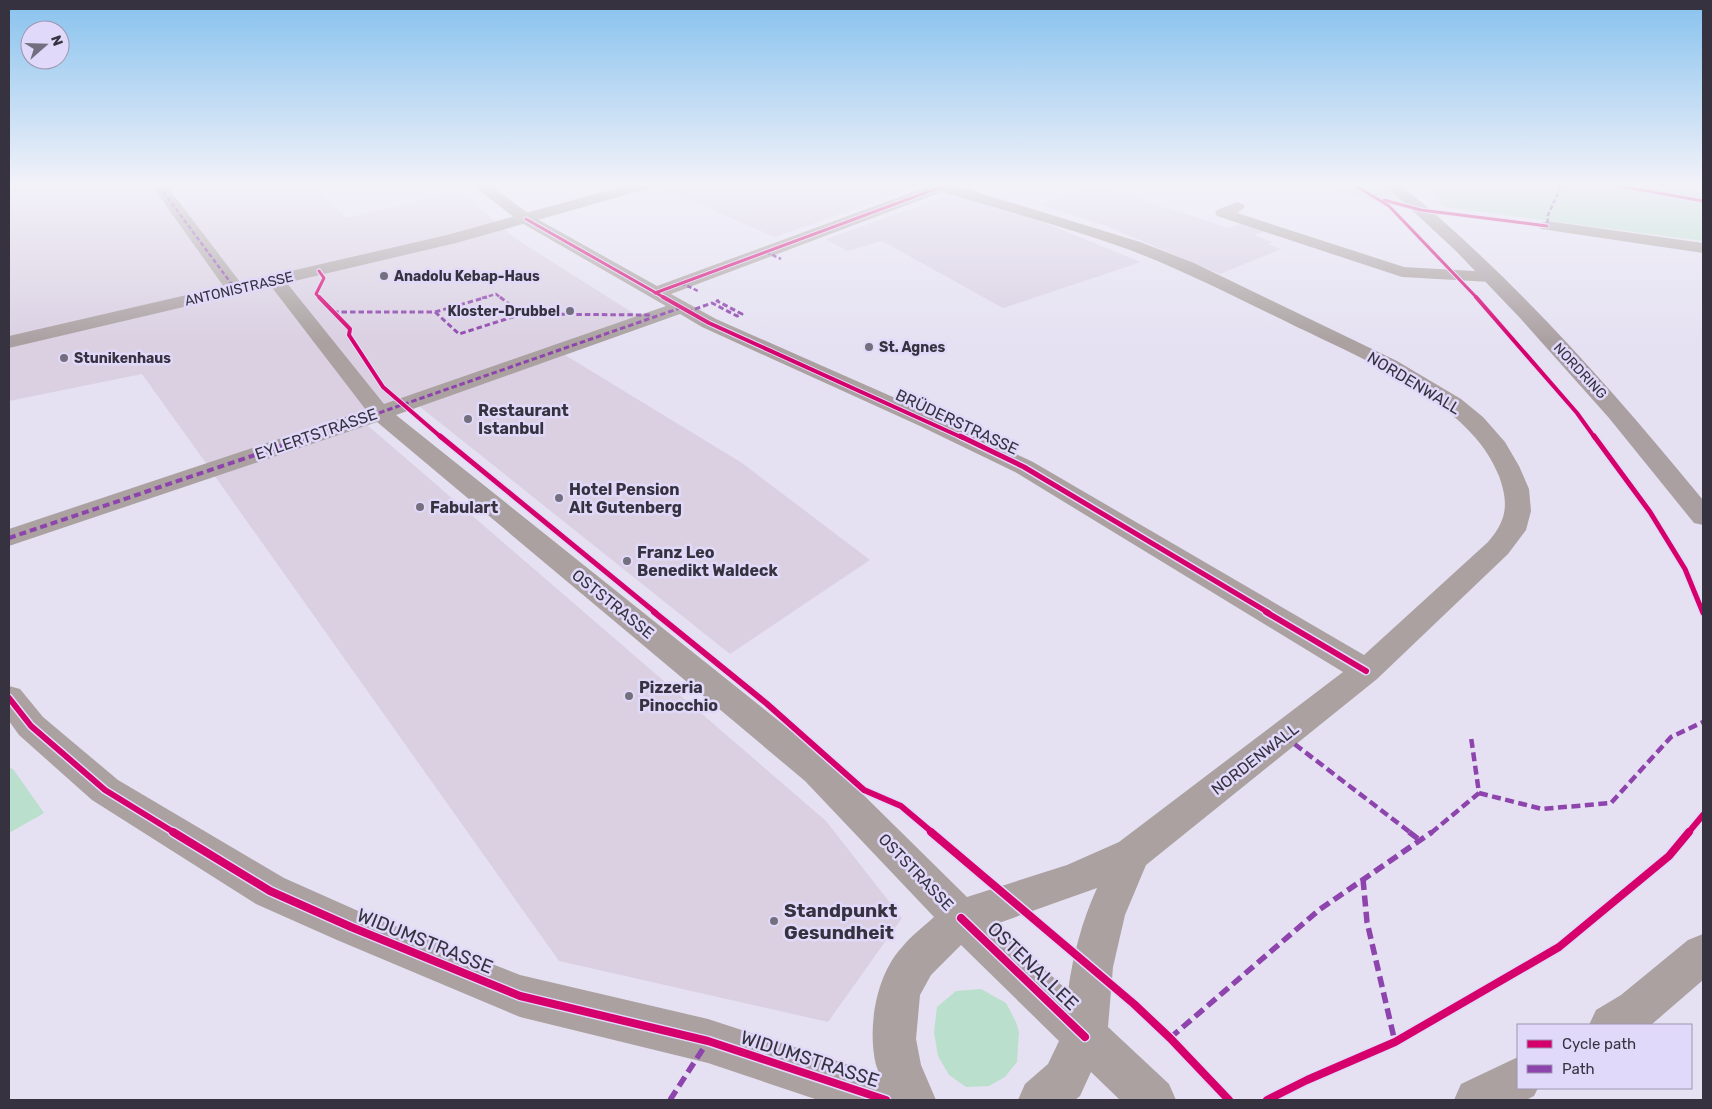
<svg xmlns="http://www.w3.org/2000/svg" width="1712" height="1109" font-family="Rubik,sans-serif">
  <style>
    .commercial { fill: #dad0e2 }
    .education { fill: #d9d0e3 }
    .green { fill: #badfcc }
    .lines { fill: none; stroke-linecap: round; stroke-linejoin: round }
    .pedestrian { fill: #aaa1a0; fill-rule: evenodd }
    .minor { fill: #aaa1a0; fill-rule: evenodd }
    .tertiary { fill: #aaa1a0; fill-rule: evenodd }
    .secondary { fill: #aaa0a2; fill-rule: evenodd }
    .quiet-far4 { stroke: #8e44ad; stroke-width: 2.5; stroke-dasharray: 4.5 2.5; stroke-linecap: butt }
    .quiet-far3 { stroke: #8e44ad; stroke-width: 3; stroke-dasharray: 5.5 3; stroke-linecap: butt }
    .quiet-far2 { stroke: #8e44ad; stroke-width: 4; stroke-dasharray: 7 4; stroke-linecap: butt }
    .quiet-far1 { stroke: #8e44ad; stroke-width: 4.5; stroke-dasharray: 9 4.5; stroke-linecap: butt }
    .quiet { stroke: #8e44ad; stroke-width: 5.5; stroke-dasharray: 11 5.5; stroke-linecap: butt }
    .cycleway-far4-casing { stroke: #e1d9fa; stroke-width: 5 }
    .cycleway-far3-casing { stroke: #e1d9fa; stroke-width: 6 }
    .cycleway-far2-casing { stroke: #e1d9fa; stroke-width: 8 }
    .cycleway-far1-casing { stroke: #e1d9fa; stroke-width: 9 }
    .cycleway-casing { stroke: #e1d9fa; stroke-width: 11 }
    .cycleway-far4 { stroke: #d6006c; stroke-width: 3 }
    .cycleway-far3 { stroke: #d6006c; stroke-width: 4 }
    .cycleway-far2 { stroke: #d6006c; stroke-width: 5 }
    .cycleway-far1 { stroke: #d6006c; stroke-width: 6 }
    .cycleway { stroke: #d6006c; stroke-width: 8 }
    .poi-dot { fill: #736f7e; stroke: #e1d9fa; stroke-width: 2 }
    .labels { text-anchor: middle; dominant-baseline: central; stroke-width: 5; stroke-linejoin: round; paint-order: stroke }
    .far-poi-label { font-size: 14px; font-weight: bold; fill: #36323f; stroke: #e1d9fa; text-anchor: start }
    .far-street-label { font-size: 14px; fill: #36323f; stroke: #e1d9fa }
    .street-label { font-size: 16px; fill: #36323f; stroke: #e1d9fa }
    .poi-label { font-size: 16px; font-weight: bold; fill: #36323f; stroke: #e1d9fa; text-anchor: start }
    .near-poi-label { font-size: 19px; font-weight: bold; fill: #36323f; stroke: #e1d9fa; text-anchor: start }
    .near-street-label { font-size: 19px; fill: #36323f; stroke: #e1d9fa }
  </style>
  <rect width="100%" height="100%" fill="#e5e1f2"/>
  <g class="commercial">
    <polygon points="9,186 312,186 346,218 460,192 516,239 641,318 208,466 142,374 9,401"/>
    <polygon points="565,355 742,463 870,560 730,654 419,406"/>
    <polygon points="366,424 826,821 902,918 828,1022 559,961 214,475"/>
  </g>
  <g class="education">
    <polygon points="680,186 897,186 909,190 775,237 667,190"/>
    <polygon points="1093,186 1099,186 1229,228 1242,223 1264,232 1254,235 1272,242 1268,244 1281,249 1220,274 1106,226 1041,205"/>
    <polygon points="950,195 1045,223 1141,262 1003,308 882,241 847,251 826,239"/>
  </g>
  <g class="green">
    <polygon points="1319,186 1384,186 1413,210"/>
    <polygon points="1426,186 1672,186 1703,192 1703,241 1445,207"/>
    <polygon points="9,768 13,769 44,813 9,833"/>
    <polygon points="981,989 1006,1003 1016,1022 1019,1032 1017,1062 1005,1077 989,1086 966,1087 949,1075 938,1056 934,1032 937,1007 956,991"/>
  </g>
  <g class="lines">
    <polygon class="pedestrian" points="152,186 167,186 243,286 245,290 243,294 236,296 229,294"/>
    <g class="minor">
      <path d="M474,186h17l41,30 125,70 272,-100h28l183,56 54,21 203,98 64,38 22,18 22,25 14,24 10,23 2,22 -5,19 -18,24 -131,125 -231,186 -21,50 -12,52 -5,60 61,57 7,16h-56l-29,-28 -11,24 -5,4h-57l7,-16 23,-20 11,-23 -98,-96 -30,30 -11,20 -4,44 5,26 15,35h-46c-4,-11 -10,-23 -14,-35 -9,-37 0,-91 27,-119 9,-11 20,-19 31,-29l-129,-136 -428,-359 -368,124v-17l357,-119 -99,-129 3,-4 6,-1 6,1 102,127 282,-98 -146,-84zM942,192c63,19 127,36 188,58 55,21 107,48 161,74 67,33 180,78 208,152 10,28 8,44 -11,66l-124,113 -331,-193 -97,-46 -220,-97 -45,-25zM680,314l22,13 218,99 95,46 328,200 -224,170 -52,23 -100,32 -138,-136 -433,-346zM1097,888c-15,33 -24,67 -29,103l-72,-67z"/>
      <polygon points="1237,202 1243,204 1245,207 1237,213 1404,267 1491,272 1497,273 1500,277 1497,281 1491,282 1402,277 1217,216 1215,213 1217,210"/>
      <polygon points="1547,221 1703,243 1703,253 1541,229 1539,226 1541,223"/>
      <polygon points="1703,934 1703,980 1651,1025 1589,1025 1596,1010 1621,995 1688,940"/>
      <polygon points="1518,1057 1518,1088 1538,1088 1534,1096 1526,1100 1454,1100 1461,1084"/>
    </g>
    <polygon class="tertiary" points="9,686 20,689 43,717 118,780 284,878 365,914 520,975 708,1019 886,1077 902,1084 909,1100 818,1100 708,1063 520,1017 337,940 256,904 92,800 19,735 9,721"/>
    <g class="secondary">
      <polygon points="624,186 649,186 647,189 456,243 9,348 9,336 447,235"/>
      <path d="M1386,186h16c112,92 210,203 301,314v25l-9,-2 -85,-105 -89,-100 -64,-67z"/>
    </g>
    <g class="quiet-far4">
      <polyline points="159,186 236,290"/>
      <polyline points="952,190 960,186"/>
      <polyline points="1543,225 1547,226 1548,215 1561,186"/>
      <polyline points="766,252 781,259"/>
      <polyline points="681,283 700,292"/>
      <polyline points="482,298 496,294 501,298"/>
    </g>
    <g class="quiet-far3">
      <polyline points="500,297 522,314"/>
      <polyline points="333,312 435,312 459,334 522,314 652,315"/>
      <polyline points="435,312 487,297"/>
      <polyline points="687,312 712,303 737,316 742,314 717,301 720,300"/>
      <polyline points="307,438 680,308"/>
    </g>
    <polyline class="quiet-far2" points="9,538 311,436"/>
    <g class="quiet-far1">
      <polyline points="1284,736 1411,833"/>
      <polyline points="1479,793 1542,809 1611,803 1671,737 1703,722"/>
      <polyline points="1431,833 1479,793 1471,737"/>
    </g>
    <g class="quiet">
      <polyline points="1409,832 1421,841"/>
      <polyline points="1363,879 1367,922 1395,1042"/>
      <polyline points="1170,1038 1319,910 1432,832"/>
      <polyline points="670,1100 708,1041"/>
    </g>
    <g class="cycleway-far4-casing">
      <g id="cycleway-far4">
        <polyline points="1356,186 1389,206 1477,298"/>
        <polyline points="1619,186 1703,201"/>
        <polyline points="1384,200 1421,210 1547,226"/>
        <polyline points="526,219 665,298"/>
        <polyline points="319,271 324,278 316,294 320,298"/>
        <polyline points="655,293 941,187"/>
      </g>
    </g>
    <g class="cycleway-far3-casing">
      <g id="cycleway-far3">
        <polyline points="319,297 350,329 349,335 383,387 442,438"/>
        <polyline points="663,297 709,323 963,438"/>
        <polyline points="1476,297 1577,413 1595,438"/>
      </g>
    </g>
    <g class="cycleway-far2-casing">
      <g id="cycleway-far2">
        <polyline points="440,436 656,613"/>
        <polyline points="960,436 1024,467 1269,613"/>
        <polyline points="1594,436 1650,512 1685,569 1703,613"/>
      </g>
    </g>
    <g class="cycleway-far1-casing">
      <g id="cycleway-far1">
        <polyline points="654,612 766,703 864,790 901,806 933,833"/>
        <polyline points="1266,612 1366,671"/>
        <polyline points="9,698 31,726 105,790 175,833"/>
        <polyline points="1688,833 1703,815"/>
      </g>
    </g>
    <g class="cycleway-casing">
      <g id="cycleway">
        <polyline points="173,832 270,891 351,927 520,996 708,1041 886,1100"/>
        <polyline points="931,832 1134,1004 1170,1038 1229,1100"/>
        <polyline points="961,918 1085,1037"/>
        <polyline points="1267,1100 1307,1080 1395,1042 1559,947 1669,856 1689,832"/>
      </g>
    </g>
    <use href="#cycleway-far4" class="cycleway-far4"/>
    <use href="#cycleway-far3" class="cycleway-far3"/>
    <use href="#cycleway-far2" class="cycleway-far2"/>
    <use href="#cycleway-far1" class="cycleway-far1"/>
    <use href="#cycleway" class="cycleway"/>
  </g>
  <linearGradient id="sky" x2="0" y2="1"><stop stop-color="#87c2ee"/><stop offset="0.54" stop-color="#f3f2f9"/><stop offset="1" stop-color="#f3f2f9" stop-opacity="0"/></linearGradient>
  <rect width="1712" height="342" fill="url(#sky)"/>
  <g class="poi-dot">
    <circle cx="384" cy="276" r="5"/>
    <circle cx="570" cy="311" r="5"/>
    <circle cx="869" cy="347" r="5"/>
    <circle cx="64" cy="358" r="5"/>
    <circle cx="468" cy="419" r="5"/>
    <circle cx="559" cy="498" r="5"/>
    <circle cx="420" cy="507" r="5"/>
    <circle cx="627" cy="561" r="5"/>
    <circle cx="629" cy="696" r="5"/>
    <circle cx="774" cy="921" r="5"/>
  </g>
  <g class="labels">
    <g class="far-poi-label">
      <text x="394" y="276">Anadolu Kebap-Haus</text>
      <text x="560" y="311" text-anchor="end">Kloster-Drubbel</text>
      <text x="879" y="347">St. Agnes</text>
      <text x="74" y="358">Stunikenhaus</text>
    </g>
    <g class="far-street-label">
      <text transform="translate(239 289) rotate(-13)">ANTONISTRASSE</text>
      <text transform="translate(1580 371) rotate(47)">NORDRING</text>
    </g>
    <g class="street-label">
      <text transform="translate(1414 383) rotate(31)">NORDENWALL</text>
      <text transform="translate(957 422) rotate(25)">BRÜDERSTRASSE</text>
      <text transform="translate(316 434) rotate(-19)">EYLERTSTRASSE</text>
      <text transform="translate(613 604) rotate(39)">OSTSTRASSE</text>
      <text transform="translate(1255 759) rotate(-38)">NORDENWALL</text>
      <text transform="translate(916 872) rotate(46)">OSTSTRASSE</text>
    </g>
    <g class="poi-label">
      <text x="478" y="410">Restaurant<tspan x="478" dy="18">Istanbul</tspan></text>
      <text x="569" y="489">Hotel Pension<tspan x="569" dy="18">Alt Gutenberg</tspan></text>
      <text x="430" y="507">Fabulart</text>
      <text x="637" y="552">Franz Leo<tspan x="637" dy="18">Benedikt Waldeck</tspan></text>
      <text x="639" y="687">Pizzeria<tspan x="639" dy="18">Pinocchio</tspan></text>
    </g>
    <g class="near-poi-label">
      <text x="784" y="910">Standpunkt<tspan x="784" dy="22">Gesundheit</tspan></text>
    </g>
    <g class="near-street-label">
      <text transform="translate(425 941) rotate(22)">WIDUMSTRASSE</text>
      <text transform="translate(1033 966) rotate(44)">OSTENALLEE</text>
      <text transform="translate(810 1059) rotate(18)">WIDUMSTRASSE</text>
    </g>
  </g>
  <rect width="1712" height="1109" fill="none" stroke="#36323f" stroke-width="20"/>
  <rect x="1517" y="1024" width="175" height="65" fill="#e1d9fa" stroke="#9d96af"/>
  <rect x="1527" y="1040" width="25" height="8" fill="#d6006c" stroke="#9d96af"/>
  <text x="1562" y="1049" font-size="15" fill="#36323f">Cycle path</text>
  <rect x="1527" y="1065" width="25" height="8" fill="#8e44ad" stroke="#9d96af"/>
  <text x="1562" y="1074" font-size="15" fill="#36323f">Path</text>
  <g transform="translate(45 45) rotate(70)"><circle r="24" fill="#e1d9fa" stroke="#9d96af"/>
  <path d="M0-4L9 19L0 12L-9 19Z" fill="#736f7e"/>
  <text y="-8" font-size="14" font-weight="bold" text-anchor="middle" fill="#36323f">N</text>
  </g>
</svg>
